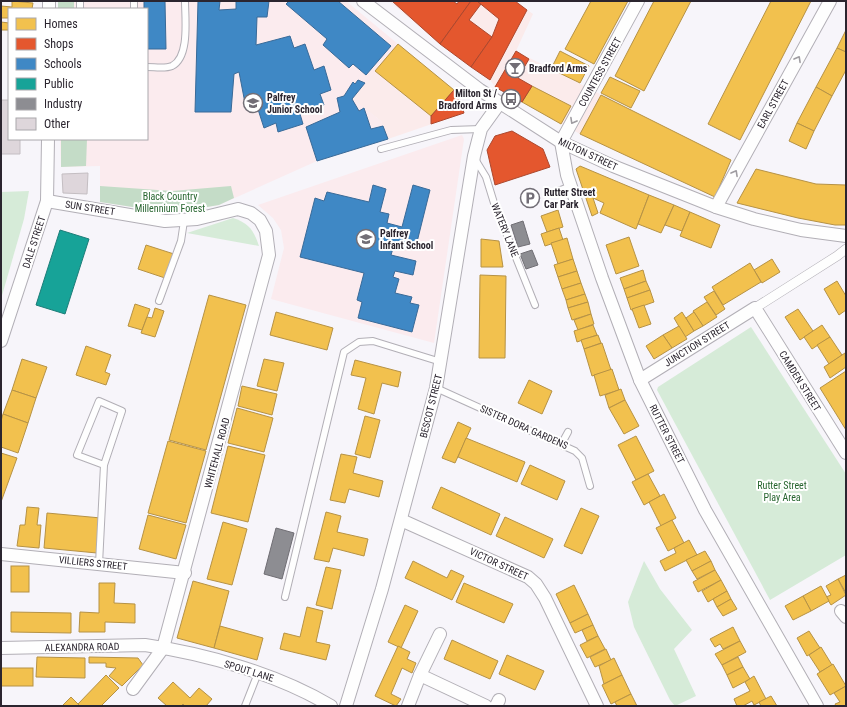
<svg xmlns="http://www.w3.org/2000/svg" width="847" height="707" font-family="'Roboto Condensed',sans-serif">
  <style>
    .commercial { fill: #fbebeb }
    .education { fill: #fbebee }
    .green { fill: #d6ebd8 }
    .forest { fill: #c4dcc7 }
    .homes { fill: #f2c14e; stroke: #b69245 }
    .shops { fill: #e4572e; stroke: #ac482e }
    .schools { fill: #3f88c5; stroke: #396a98 }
    .public { fill: #17a398; stroke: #1d7d78 }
    .industry { fill: #8d8d92; stroke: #706e74 }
    .building { fill: #ded6db; stroke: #c4bec2 }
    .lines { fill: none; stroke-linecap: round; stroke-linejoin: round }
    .service-casing { stroke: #b2afb6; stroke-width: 8 }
    .pedestrian-casing { stroke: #b2afb6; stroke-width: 10 }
    .minor-casing { stroke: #b2afb6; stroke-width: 14 }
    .service { stroke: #fefefe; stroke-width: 6 }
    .pedestrian { stroke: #fefefe; stroke-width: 9 }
    .minor { stroke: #fefefe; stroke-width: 12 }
    .oneway { stroke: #9f9ca1 }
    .labels { text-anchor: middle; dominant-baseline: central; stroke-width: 4; stroke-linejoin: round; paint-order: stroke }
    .poi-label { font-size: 10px; font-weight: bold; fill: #2b252f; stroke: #fff; text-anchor: start }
    .street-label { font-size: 10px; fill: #2b252f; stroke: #fff }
    .park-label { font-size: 10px; fill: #27652f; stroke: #fff }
  </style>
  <rect width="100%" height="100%" fill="#f7f5fa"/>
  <g class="commercial">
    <polygon points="389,1 515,1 533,14 516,51 637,113 580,134 495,87 490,80 440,44"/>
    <polygon points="398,44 458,93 464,113 388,139 381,121 352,99"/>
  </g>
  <g class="education">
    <polygon points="58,1 346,1 398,44 353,99 381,121 388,139 317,161 219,205 171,213 100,202 100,166 61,167 60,139 147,139 147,9 58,9"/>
    <polygon points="462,135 464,139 434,343 271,299 284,248 281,230 273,218 258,205"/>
  </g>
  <g class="green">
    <polygon points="29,191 24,219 1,299 1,192"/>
    <path d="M233,218c16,5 21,13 26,28l-72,-13z"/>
    <polygon points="751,327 846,474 846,555 770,600 657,390 658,387"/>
    <polygon points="644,561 660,589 692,630 674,649 696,696 675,706 670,700 634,627 628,602"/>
  </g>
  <g class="forest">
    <rect x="58" y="1" width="16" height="8"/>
    <polygon points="61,139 87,139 86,166 61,167"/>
    <polygon points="100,186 172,191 231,186 234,198 219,205 171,213 100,202"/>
  </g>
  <g class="homes">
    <polygon points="12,1 33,3 32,9 9,9 9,18 1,18 1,6 12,7"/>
    <polygon points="591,1 628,1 594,64 565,49"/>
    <polygon points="654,1 691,1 644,91 615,76"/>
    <polygon points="771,1 811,1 740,140 708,124"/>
    <polygon points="1,22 9,23 9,30 1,30"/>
    <polygon points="846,30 846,52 837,48"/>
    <polygon points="398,44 454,90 431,116 375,71"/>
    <polygon points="837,48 846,52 846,70 832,96 816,87"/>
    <polygon points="560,51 589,66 580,83 551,69"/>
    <polygon points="610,77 640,91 631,108 601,93"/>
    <polygon points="532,86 571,106 561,124 522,102"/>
    <polygon points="816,87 832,96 814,131 797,123"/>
    <polygon points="601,95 731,160 715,197 580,134"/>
    <polygon points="797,123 814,131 806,149 789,141"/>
    <polygon points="580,166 649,195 636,229 600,213 604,203 593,198 598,213 592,216 576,169"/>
    <polygon points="756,169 816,184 846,185 846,225 835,225 798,218 737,203"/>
    <polygon points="649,195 674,205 661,233 638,224"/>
    <polygon points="674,205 690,212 682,231 665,225"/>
    <polygon points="558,210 563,227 547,232 541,216"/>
    <polygon points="690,212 720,225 711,248 680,236"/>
    <polygon points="559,228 563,240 545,246 541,234"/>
    <polygon points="629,237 639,266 616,274 606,245"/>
    <polygon points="567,238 573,259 558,264 551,243"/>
    <polygon points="481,239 499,241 503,267 481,267"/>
    <polygon points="146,245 174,254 165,278 138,269"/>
    <polygon points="573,259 577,271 558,277 554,265"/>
    <polygon points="772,259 780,272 762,283 754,270"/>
    <polygon points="750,263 761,282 723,305 712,287"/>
    <polygon points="643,270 646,281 624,289 620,278"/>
    <polygon points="577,271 581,283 562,289 558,277"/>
    <polygon points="480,275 506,276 505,358 479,358"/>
    <polygon points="646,281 650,290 627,298 624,289"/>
    <polygon points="837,281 846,296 846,310 839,315 824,289"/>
    <polygon points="581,283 585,294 566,300 562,289"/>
    <polygon points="650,290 654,302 631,310 627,298"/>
    <polygon points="714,291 725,309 716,315 704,297"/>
    <polygon points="585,294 588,302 568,308 566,300"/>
    <polygon points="209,295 246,305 206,450 169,440"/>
    <polygon points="588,302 591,314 572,320 568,308"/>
    <polygon points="707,302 717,317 703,326 693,311"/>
    <polygon points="135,304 150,309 142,330 128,326"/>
    <polygon points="644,305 651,324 639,328 632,309"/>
    <polygon points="155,308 164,311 155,337 141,333 147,317 152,318"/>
    <polygon points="798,309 813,331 800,340 785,317"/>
    <polygon points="276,312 333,328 327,350 270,335"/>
    <polygon points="682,312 694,331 685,337 674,318"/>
    <polygon points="694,312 703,326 694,331 686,318"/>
    <polygon points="591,314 594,324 578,330 574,320"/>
    <polygon points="593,325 597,335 577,342 574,331"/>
    <polygon points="822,325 830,337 812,349 804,337"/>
    <polygon points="679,326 687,339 672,348 663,335"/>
    <polygon points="598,335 601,343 584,349 581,340"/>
    <polygon points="663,335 672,348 654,359 646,346"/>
    <polygon points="830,337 842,355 829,364 817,345"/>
    <polygon points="602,343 611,370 592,376 584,349"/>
    <polygon points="86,346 111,355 105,372 110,374 106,385 76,375"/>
    <polygon points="845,353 846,367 830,378 824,367"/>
    <polygon points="22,359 47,367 36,398 12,390"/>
    <polygon points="264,359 284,363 277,391 257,386"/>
    <polygon points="355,360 401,372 398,387 382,383 374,414 358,409 366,378 351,375"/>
    <polygon points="612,369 619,390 600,396 594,375"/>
    <polygon points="846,371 846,430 820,388"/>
    <polygon points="529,380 552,391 542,414 518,403"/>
    <polygon points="242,386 277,394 272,415 238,406"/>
    <polygon points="621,389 625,400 609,408 605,395"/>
    <polygon points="12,390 36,398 28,423 3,414"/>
    <polygon points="625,400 639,426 624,434 609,408"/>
    <polygon points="237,408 273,418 264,452 228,443"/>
    <polygon points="3,414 28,423 18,453 1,447 1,421"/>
    <polygon points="365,416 380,420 370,458 355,454"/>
    <polygon points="458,422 471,428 455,463 442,458"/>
    <polygon points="636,436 654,471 636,480 618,445"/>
    <polygon points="466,438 525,462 517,482 458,457"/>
    <polygon points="168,441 206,451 186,523 148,513"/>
    <polygon points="228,446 265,455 248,522 211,513"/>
    <polygon points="1,453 17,458 1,502"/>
    <polygon points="341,454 357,457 353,473 383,481 379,497 349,489 345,503 330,500"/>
    <polygon points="530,465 565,481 557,500 521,484"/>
    <polygon points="648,474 660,496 644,505 632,482"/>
    <polygon points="441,487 500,514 491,535 432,508"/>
    <polygon points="664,494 676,518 661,526 649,502"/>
    <polygon points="27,507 39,508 37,525 41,525 39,548 17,546 20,525 25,525"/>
    <polygon points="581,508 599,516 582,554 564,546"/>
    <polygon points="326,512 341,516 337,532 368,539 364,556 333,548 329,562 314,559"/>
    <polygon points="47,513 101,518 97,553 44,548"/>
    <polygon points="148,515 186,525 176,559 139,549"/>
    <polygon points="505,517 553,539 544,558 496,536"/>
    <polygon points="672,520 684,543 668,551 656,528"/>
    <polygon points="223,522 247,529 232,585 207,579"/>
    <polygon points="689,540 697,555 665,571 660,561 676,553 674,548"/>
    <polygon points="705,551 711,561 692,571 686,560"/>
    <polygon points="413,561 447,578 451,570 464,576 452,600 405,578"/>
    <polygon points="711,561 715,570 697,579 692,571"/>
    <rect x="11" y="566" width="18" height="26"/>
    <polygon points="326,567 341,570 332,609 316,605"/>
    <polygon points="715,570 721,580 698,592 693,582"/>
    <polygon points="846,575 846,593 838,579"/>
    <polygon points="838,579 846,595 831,605 826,597 831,595 826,586"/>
    <polygon points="721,580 727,591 708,602 702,591"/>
    <polygon points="193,581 229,591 214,648 177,638"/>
    <polygon points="99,583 115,583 114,603 135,604 135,623 105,622 105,632 79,632 80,612 99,613"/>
    <polygon points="464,583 513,604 504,623 456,602"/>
    <polygon points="574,585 588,614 570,623 556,594"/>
    <polygon points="821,586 829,601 811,611 803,596"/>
    <polygon points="727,591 731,599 717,607 713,599"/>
    <polygon points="803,596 811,611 793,620 785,606"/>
    <polygon points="731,599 737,609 723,616 717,607"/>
    <polygon points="405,605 418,611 401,648 388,642"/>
    <polygon points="307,607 323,611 316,642 330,645 326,660 280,649 284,633 300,637"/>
    <polygon points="11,612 71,613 71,633 11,632"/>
    <polygon points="588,614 593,625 575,633 570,623"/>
    <polygon points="593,625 598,636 587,641 582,630"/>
    <polygon points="220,626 263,638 257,660 214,648"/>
    <polygon points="733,627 740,641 723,649 720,644 715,647 710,639"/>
    <polygon points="809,631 820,648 807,656 797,638"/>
    <polygon points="598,636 605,649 587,658 580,645"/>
    <polygon points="452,640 498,661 490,679 444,659"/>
    <polygon points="740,641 746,652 722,665 715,654"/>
    <polygon points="398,646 410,652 407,659 416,663 412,673 402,668 391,694 401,699 396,706 375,696"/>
    <polygon points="821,647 832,665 820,672 809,655"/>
    <polygon points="606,649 611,660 595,667 590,657"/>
    <polygon points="507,655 544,671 535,690 499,674"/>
    <polygon points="37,657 85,658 85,678 36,677"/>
    <polygon points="89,657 138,658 143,665 122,686 109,676 116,668 106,667 106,663 89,663"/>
    <polygon points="738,657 743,667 727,675 722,665"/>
    <polygon points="614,658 622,675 604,684 599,666"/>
    <polygon points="833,664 846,686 830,695 817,674"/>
    <polygon points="743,667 750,679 733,688 727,675"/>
    <rect x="1" y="668" width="32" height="18"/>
    <polygon points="106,675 119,688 101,706 80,706 78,704"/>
    <polygon points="622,675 631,694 611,704 602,685"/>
    <polygon points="754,676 766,699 754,705 752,701 743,706 737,706 734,699 750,691 745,682"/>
    <polygon points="173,682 190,698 199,688 212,699 206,706 185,706 183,704 181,706 167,706 158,698"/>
    <polygon points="846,686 846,706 836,706 835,704 840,702 834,693"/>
    <polygon points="631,694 637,706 617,706 615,702"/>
    <polygon points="771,696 777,706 761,706 759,702"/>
    <polygon points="71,697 80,706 62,706"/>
  </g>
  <g class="shops">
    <polygon points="392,1 453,1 457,4 459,1 471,1 440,44"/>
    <polygon points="471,1 477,1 481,4 469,20 492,37 471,67 440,44"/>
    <polygon points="477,1 515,1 527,10 490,80 471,67 492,37 499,19"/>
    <polygon points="516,51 529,59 518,78 532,86 522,102 495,87"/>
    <polygon points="454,90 458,93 464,113 431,124 431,116"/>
    <polygon points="512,131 543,149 550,167 495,185 487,150 495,136"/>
  </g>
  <g class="schools">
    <polygon points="144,1 165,1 166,49 147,49 147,9 144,9"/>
    <polygon points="198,1 220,1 219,10 236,9 236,1 269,1 267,17 257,17 256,45 290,36 294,48 305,44 314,70 324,66 331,90 320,94 324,105 300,114 303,124 278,132 276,123 264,128 255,100 245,103 239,72 234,74 231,112 195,112"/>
    <polygon points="289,1 338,1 391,46 366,75 353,64 349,68 323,45 327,39 286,4"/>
    <polygon points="358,80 365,83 352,99 359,111 364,108 371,129 383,126 388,139 317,161 306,127 340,112 337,98 344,96 353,82 355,84"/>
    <polygon points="373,185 386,189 380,212 389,214 387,223 402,227 413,185 430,190 415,250 394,245 391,255 416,261 413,275 395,271 393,277 399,279 395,293 412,297 410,303 419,305 412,332 358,318 362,302 357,300 364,273 300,257 315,198 324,201 327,192 369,202"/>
  </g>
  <polygon class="public" points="60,230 89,239 65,314 36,305"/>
  <g class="industry">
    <polygon points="523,221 530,244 518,247 511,225"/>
    <polygon points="532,250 538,265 526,269 520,254"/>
    <polygon points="276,528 294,533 282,579 264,574"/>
  </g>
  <g class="building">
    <polygon points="1,100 9,100 9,139 20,139 20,154 1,154"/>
    <polygon points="88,173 87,194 63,193 62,174"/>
  </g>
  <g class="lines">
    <g class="service-casing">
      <g id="service">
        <polyline points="80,1 80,9"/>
        <polyline points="134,1 134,9"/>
        <path d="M147,67c8,0 18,2 25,-1 18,-9 13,-48 13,-65"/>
        <polyline points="381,149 451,130 481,129"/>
        <polyline points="475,159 486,177 494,203 535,305"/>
        <polyline points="558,191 571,186"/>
        <polyline points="159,301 181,241 184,221"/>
        <polyline points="436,388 575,451 582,458 590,486"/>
        <polyline points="562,443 568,432"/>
        <polyline points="99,564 104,465 122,411 99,401 77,455 104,465"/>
        <polyline points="285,597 344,352 359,342 373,341 441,362"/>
        <polyline points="245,706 258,673"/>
      </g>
    </g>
    <g class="pedestrian-casing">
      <polyline id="pedestrian" points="755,308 837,256 846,249"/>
    </g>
    <g class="minor-casing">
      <g id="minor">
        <polyline points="363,1 480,90 561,142 613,166 716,207 754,219 801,230 846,236"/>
        <polyline points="638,1 561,142 567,175 602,278 640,380 705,510 817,706"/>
        <polyline points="49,9 49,1"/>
        <polyline points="47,201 165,221 197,219 238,209 251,213 260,220 266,231 269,255 163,648 133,689"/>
        <polyline points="716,207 830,1"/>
        <polyline points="1,341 47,201 48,139"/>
        <polyline points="640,380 755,308 846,453"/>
        <polyline points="401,520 528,577 536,584 545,598 597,706"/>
        <polyline points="1,554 185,573"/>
        <polyline points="841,611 846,617"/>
        <path d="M1,648l144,-3c62,9 132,29 186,61"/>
        <polyline points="420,675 486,706"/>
        <polyline points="346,706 382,589 436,388 474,156 481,129 499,104"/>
        <polyline points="408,706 420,675 440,634"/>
        <polyline points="496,706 499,700"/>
      </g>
    </g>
    <use href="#service" class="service"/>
    <use href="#pedestrian" class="pedestrian"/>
    <use href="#minor" class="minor"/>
  </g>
  <defs><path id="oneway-chevron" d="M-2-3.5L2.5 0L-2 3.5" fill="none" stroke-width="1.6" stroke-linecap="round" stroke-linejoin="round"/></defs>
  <g class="oneway">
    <use href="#oneway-chevron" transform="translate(798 59) rotate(-61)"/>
    <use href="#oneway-chevron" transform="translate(573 121) rotate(119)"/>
    <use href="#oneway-chevron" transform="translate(735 173) rotate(-61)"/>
  </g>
  <defs>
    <g id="bar-ring" transform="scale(1)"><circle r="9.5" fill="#fff" stroke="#726e76" stroke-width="1.5"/><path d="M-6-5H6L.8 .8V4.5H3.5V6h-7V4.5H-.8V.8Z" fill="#726e76"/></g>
    <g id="bus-ring" transform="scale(1)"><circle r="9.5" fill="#fff" stroke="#726e76" stroke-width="1.5"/><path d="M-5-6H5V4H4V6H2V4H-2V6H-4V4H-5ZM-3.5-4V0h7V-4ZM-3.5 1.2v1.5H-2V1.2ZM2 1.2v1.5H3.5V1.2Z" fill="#726e76"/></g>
    <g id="school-ring" transform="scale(1)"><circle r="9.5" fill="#fff" stroke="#726e76" stroke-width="1.5"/><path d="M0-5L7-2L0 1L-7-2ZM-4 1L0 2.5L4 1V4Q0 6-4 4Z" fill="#726e76"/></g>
    <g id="parking-ring" transform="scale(1)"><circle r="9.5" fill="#fff" stroke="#726e76" stroke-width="1.5"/><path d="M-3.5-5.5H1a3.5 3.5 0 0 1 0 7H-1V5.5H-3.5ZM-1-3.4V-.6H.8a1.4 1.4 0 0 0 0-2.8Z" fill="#726e76"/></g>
  </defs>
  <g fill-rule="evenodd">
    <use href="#bar-ring" x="515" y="68"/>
    <use href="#bus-ring" x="511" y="99"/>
    <use href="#school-ring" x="253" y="103"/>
    <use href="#parking-ring" x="530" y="198"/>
    <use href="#school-ring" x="366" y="239"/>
  </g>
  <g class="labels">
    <g class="poi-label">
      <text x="529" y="68">Bradford Arms</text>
      <text x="497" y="93" text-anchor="end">Milton St /<tspan x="497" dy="12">Bradford Arms</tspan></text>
      <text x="267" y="97">Palfrey<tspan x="267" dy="12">Junior School</tspan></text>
      <text x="544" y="192">Rutter Street<tspan x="544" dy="12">Car Park</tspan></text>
      <text x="380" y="233">Palfrey<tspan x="380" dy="12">Infant School</tspan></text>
    </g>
    <g class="street-label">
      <text transform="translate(600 72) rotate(-61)">COUNTESS STREET</text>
      <text transform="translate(773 104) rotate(-61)">EARL STREET</text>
      <text transform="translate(588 154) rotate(25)">MILTON STREET</text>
      <text transform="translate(90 208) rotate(9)">SUN STREET</text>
      <text transform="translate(505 230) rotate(68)">WATERY LANE</text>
      <text transform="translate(34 242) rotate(-72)">DALE STREET</text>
      <text transform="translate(697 344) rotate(-32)">JUNCTION STREET</text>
      <text transform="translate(800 381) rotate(58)">CAMDEN STREET</text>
      <text transform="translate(431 406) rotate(-76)">BESCOT STREET</text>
      <text transform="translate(524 427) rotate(24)">SISTER DORA GARDENS</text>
      <text transform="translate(667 434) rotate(63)">RUTTER STREET</text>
      <text transform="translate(217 453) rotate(-75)">WHITEHALL ROAD</text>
      <text transform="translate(93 563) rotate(6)">VILLIERS STREET</text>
      <text transform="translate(499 564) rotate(25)">VICTOR STREET</text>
      <text transform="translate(82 647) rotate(-1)">ALEXANDRA ROAD</text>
      <text transform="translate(249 671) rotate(17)">SPOUT LANE</text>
    </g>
    <g class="park-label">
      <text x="170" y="196">Black Country<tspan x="170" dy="12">Millennium Forest</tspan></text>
      <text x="782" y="485">Rutter Street<tspan x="782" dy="12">Play Area</tspan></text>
    </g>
  </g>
  <rect width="847" height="707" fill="none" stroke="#2b252f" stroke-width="4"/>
  <rect x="8" y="8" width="140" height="132" fill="#ffffff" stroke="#aaa8ac"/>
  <rect x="16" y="18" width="20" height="12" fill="#f2c14e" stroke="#aaa8ac"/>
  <text x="44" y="28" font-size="12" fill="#2b252f">Homes</text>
  <rect x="16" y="38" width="20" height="12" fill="#e4572e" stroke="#aaa8ac"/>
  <text x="44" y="48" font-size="12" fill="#2b252f">Shops</text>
  <rect x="16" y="58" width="20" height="12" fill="#3f88c5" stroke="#aaa8ac"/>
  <text x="44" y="68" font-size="12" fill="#2b252f">Schools</text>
  <rect x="16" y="78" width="20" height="12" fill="#17a398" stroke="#aaa8ac"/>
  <text x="44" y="88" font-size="12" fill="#2b252f">Public</text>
  <rect x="16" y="98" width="20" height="12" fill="#8d8d92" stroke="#aaa8ac"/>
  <text x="44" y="108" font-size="12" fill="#2b252f">Industry</text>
  <rect x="16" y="118" width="20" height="12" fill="#ded6db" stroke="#aaa8ac"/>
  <text x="44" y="128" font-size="12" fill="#2b252f">Other</text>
</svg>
